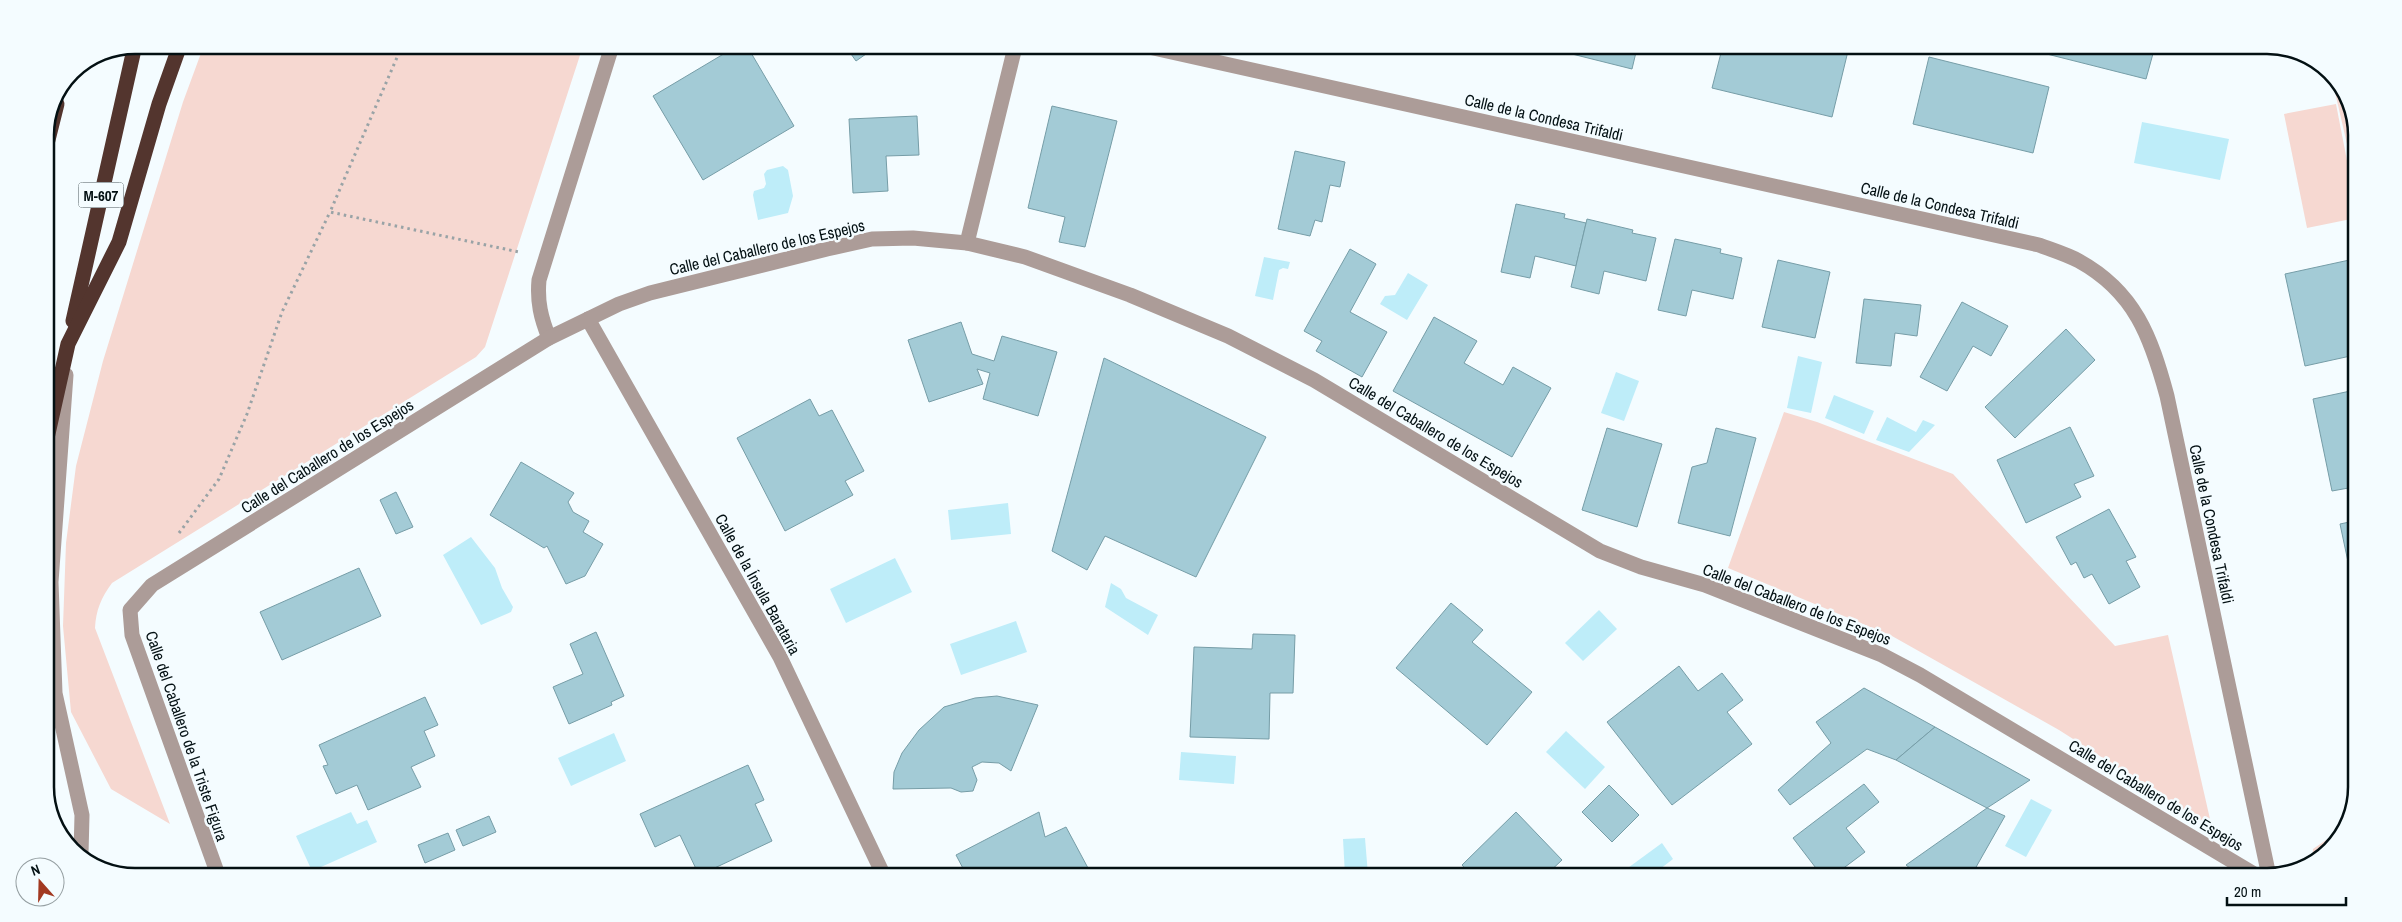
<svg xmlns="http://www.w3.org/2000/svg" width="2402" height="922" font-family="'Archivo Narrow',sans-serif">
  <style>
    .green { fill: #f6d8d1 }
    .water { fill: #beedf9 }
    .building { fill: #a3cbd6; stroke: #769da7 }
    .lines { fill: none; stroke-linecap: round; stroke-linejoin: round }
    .path { stroke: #99a3a6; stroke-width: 3; stroke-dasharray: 2.5 4; stroke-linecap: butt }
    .lane { stroke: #ac9c98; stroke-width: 15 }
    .street { stroke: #ac9c98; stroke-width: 15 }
    .highway { stroke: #53352e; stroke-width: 15 }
    .labels { text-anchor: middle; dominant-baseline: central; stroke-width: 5; stroke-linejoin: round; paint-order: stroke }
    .shield { fill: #f4fcff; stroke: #4b575a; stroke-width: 1 }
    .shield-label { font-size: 15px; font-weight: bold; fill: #031013 }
    .street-label { font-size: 16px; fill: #031013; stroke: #f4fcff }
    .rim { fill: none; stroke: #031013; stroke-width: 2.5 }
  </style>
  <rect width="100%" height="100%" fill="#f4fcff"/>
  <g class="green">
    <path d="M204,45l379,1 -98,301 -9,10 -364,226c-11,15 -16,27 -17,45l75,196 -59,-35 -40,-77 -8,-86 3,-83 10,-77 27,-105 80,-259z"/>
    <polygon points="2331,75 2338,80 2357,129 2356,183"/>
    <polygon points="2336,104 2356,207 2356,218 2307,228 2284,114"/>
    <polygon points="1784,412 1817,422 1953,474 2115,646 2168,635 2210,819 2205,823 2059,730 1892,636 1728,568"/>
    <polygon points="2342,829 2317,862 2312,863 2313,849"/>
  </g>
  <g class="water">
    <polygon points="2142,122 2229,139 2220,180 2134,163"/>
    <polygon points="783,166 788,170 793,196 788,213 758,220 753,195 754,191 764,188 766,184 764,174 767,170"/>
    <polygon points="1264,257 1290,262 1288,269 1283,268 1279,270 1273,300 1255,296"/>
    <polygon points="1408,273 1428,285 1407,320 1380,304 1385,296 1395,295"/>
    <polygon points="1798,356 1822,362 1811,413 1787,408"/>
    <polygon points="1616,372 1639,381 1624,421 1601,413"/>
    <polygon points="1834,395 1874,411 1864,434 1825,418"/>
    <polygon points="1887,417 1916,432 1923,420 1935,425 1909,452 1876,440"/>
    <polygon points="1008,503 1011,534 951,540 948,510"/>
    <polygon points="471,537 495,568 502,588 513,607 511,612 481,625 443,555"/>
    <polygon points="895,558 912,592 846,623 830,589"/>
    <polygon points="1111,583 1121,589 1126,598 1158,615 1148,635 1105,607"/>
    <polygon points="1599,610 1617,629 1583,661 1565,643"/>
    <polygon points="1016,621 1027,652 961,675 950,644"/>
    <polygon points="1566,731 1605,767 1585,789 1546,752"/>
    <polygon points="614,733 626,761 571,786 558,758"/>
    <polygon points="1181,752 1236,756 1234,784 1179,780"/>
    <polygon points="2031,799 2052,810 2026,857 2005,846"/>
    <polygon points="351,812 357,824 367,820 377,842 312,871 296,836"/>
    <polygon points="1365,838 1368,875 1345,875 1343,839"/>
    <polygon points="1662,843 1673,859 1651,876 1623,876 1621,873"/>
  </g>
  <g class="building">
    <polygon points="737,46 747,46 794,126 703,180 653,96"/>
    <polygon points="846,47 876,47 856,61"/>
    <polygon points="1548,48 1637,48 1632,69"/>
    <polygon points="1722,49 1839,49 1848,51 1832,117 1712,88"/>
    <polygon points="2027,49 2154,50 2146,79"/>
    <polygon points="1929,57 2049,87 2033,153 1913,124"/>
    <polygon points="1052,106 1117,121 1085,247 1059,242 1065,217 1028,208"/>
    <polygon points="917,116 919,155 886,156 888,191 853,193 849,119"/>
    <polygon points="1295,151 1345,162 1340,187 1330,185 1322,222 1315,220 1310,236 1278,229"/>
    <polygon points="1516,204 1565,214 1564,218 1586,223 1576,266 1535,256 1530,278 1501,272"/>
    <polygon points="1587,219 1633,230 1632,233 1656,238 1646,281 1604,271 1599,294 1571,287"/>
    <polygon points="1675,239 1721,249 1720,253 1742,258 1733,299 1692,290 1686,316 1658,310"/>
    <polygon points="1350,249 1376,264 1350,312 1387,332 1362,377 1316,351 1322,341 1304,331"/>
    <polygon points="2354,259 2355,355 2305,366 2285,274"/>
    <polygon points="1778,260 1830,272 1815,338 1762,327"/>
    <polygon points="1864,299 1921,305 1917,336 1895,333 1891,366 1856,363"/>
    <polygon points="1962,302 2008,326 1991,356 1973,346 1947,391 1920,377"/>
    <polygon points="1434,317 1477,341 1464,363 1503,385 1513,367 1551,388 1512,457 1393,391"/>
    <polygon points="961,322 972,354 994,361 1002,336 1057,352 1038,416 983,399 990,373 977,369 983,384 929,402 908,340"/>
    <polygon points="2066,329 2095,360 2015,438 1985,407"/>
    <polygon points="1104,358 1266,437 1196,577 1105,536 1087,570 1052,551"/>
    <polygon points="2355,390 2354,487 2332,491 2313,399"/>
    <polygon points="810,399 819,416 832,410 864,471 845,481 853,495 785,531 737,438"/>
    <polygon points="2070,427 2094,476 2074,484 2081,497 2026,523 1997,460"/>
    <polygon points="1607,428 1662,444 1637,527 1582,510"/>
    <polygon points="1716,428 1756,438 1730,536 1678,523 1692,467 1707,463"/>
    <polygon points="521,462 574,493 568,502 573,512 589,521 583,532 603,544 585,576 566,584 547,546 544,548 490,515"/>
    <polygon points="396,492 413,527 396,534 380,500"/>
    <polygon points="2109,509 2136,557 2126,561 2140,587 2109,604 2092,574 2084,578 2076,562 2071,565 2056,537"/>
    <polygon points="2354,521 2354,590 2340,524"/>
    <polygon points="359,568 381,616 282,660 260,612"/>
    <polygon points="1451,603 1483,630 1472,642 1532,692 1487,745 1396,668"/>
    <polygon points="596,632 624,696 611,702 612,705 569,724 553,687 583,674 570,644"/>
    <polygon points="1253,634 1295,635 1293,693 1270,693 1269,739 1190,737 1194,647 1252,649"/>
    <polygon points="1679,666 1698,691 1722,673 1743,700 1727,712 1752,744 1672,805 1607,722"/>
    <polygon points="1864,688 1935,727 1896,760 1867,749 1790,805 1778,790 1831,743 1816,722"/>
    <polygon points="997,696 1038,705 1011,771 999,763 982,762 972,767 977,780 973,791 961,792 951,788 893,789 894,772 902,753 919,730 944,707 975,698"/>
    <polygon points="425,697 438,725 424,731 435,756 411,767 421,787 368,810 357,785 336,794 323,766 328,765 319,745"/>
    <polygon points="1935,727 2030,780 1987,808 1896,760"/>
    <polygon points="748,765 764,800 755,804 772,841 704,873 698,873 680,835 655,847 640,814"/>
    <polygon points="1864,784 1879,802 1846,828 1865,852 1833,876 1822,876 1793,838"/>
    <polygon points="1609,785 1639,815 1612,842 1582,812"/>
    <polygon points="1987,808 2005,816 1971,876 1920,876 1906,865"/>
    <polygon points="1039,812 1045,837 1066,827 1088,868 1077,874 966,874 956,855"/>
    <polygon points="1516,812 1562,860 1546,875 1471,875 1462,865"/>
    <polygon points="489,816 496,832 463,846 456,830"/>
    <polygon points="448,833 455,850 425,863 418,845"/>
  </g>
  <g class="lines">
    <g class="path">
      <polyline points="402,46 330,212 519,252"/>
      <polyline points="179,533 219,479 247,414 282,312 330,212"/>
      <polyline points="2307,862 2319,860"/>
    </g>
    <polyline class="lane" points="66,375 51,582 55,693 82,815 81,854"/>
    <g class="street">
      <path d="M1149,47l890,198c13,5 27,9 40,16 56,31 72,76 88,135l102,480"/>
      <polyline points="967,243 1015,47"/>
      <polyline points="588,319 780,657 883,874"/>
      <path d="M549,338c-8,-20 -12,-36 -10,-58l73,-234"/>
      <polyline points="217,872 132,635 130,610 152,585 549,338 619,304 650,293 827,249 872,239 913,238 967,243 1025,257 1130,295 1228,336 1314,380 1600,551 1641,567 1705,585 1882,655 1920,675 2259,877"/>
    </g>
    <g class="highway">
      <polyline points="45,152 57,104"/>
      <polyline points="73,321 135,45"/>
      <polyline points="45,447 68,344 119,242 159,104 180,45"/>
    </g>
  </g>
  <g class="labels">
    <rect class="shield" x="78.5" y="182.5" width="45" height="25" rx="4"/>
    <g class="shield-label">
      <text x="101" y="195">M-607</text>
    </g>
    <g class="street-label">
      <text transform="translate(1544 117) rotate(13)">Calle de la Condesa Trifaldi</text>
      <text transform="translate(1940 205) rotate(13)">Calle de la Condesa Trifaldi</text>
      <text transform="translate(767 247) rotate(-13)">Calle del Caballero de los Espejos</text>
      <text transform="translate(1436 432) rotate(31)">Calle del Caballero de los Espejos</text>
      <text transform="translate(327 456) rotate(-32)">Calle del Caballero de los Espejos</text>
      <text transform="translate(2212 524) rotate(78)">Calle de la Condesa Trifaldi</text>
      <text transform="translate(758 584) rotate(61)">Calle de la Ínsula Barataria</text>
      <text transform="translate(1797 604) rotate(21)">Calle del Caballero de los Espejos</text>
      <text transform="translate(187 736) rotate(71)">Calle del Caballero de la Triste Figura</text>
      <text transform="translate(2156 795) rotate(31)">Calle del Caballero de los Espejos</text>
    </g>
  </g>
  <path d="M0 0H2402V922H0ZM135 54H2267A81 81 0 0 1 2348 135V787A81 81 0 0 1 2267 868H135A81 81 0 0 1 54 787V135A81 81 0 0 1 135 54Z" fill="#f4fcff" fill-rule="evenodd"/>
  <path class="rim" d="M135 54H2267A81 81 0 0 1 2348 135V787A81 81 0 0 1 2267 868H135A81 81 0 0 1 54 787V135A81 81 0 0 1 135 54Z"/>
  <g transform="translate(40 882) rotate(340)"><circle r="24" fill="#f4fcff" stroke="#949ea1"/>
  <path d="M0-4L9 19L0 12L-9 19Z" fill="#a23921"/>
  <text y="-8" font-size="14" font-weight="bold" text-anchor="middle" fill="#031013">N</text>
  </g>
  <path d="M2227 897v8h119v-8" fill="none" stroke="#031013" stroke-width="2.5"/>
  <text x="2234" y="897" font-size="15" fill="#031013" stroke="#f4fcff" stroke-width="4" paint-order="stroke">20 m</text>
</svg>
